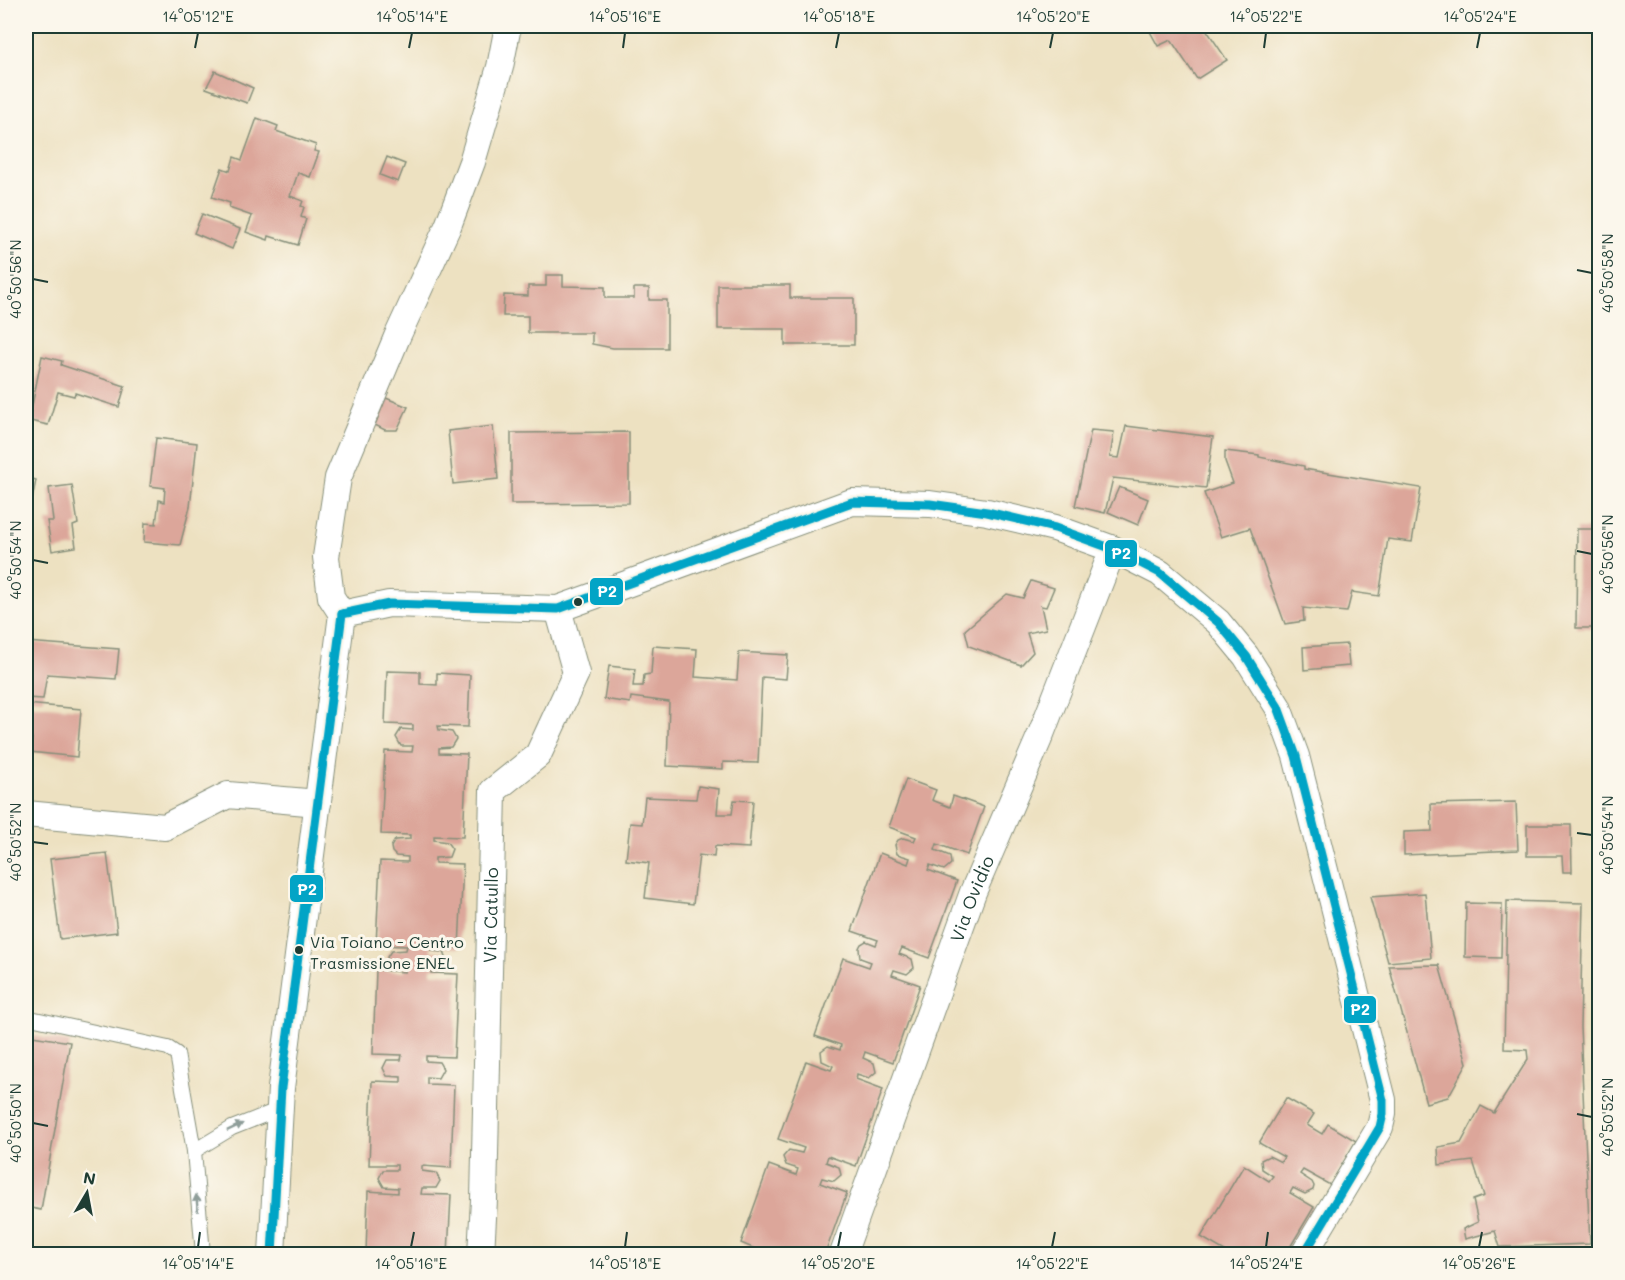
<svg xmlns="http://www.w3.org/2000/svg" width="1625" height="1280" font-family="Mali,sans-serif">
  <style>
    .building { fill: #dca69a }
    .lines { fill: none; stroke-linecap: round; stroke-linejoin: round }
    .lane-casing { stroke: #868f7a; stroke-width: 16 }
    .street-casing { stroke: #868f7a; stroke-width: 28 }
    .lane { stroke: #fff; stroke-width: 14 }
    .street { stroke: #fff; stroke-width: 26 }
    .bus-1-casing { stroke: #fbf7ec; stroke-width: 14 }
    .bus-1 { stroke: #02a4c6; stroke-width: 9 }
    .oneway { fill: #8f9e9a }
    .ticks { fill: none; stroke: #1f3d34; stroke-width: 2 }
    .bus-dot { fill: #1f3d34; stroke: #fbf7ec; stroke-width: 2 }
    .labels { text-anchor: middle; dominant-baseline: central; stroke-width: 6; stroke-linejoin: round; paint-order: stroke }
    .bus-label { font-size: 16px; fill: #1f3d34; stroke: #fbf7ec; text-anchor: start }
    .street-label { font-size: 18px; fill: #1f3d34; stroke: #fbf7ec }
    .line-badge { stroke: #fbf7ec; stroke-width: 2 }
    .badge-label { font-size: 16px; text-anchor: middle; font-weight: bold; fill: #fff }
    .neatline { fill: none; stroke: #1f3d34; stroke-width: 2 }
    .ticks-label { font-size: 15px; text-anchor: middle; fill: #1f3d34 }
  </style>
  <rect width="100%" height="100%" fill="#fbf7ec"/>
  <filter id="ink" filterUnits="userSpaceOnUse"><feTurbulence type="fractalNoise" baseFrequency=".0167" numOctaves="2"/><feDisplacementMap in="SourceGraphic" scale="12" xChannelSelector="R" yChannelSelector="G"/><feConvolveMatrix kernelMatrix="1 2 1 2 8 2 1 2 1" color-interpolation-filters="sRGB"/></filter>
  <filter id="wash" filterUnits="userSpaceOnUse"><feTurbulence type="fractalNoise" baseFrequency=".008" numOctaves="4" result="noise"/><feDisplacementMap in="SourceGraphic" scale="24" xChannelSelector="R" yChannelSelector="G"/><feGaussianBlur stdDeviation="1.35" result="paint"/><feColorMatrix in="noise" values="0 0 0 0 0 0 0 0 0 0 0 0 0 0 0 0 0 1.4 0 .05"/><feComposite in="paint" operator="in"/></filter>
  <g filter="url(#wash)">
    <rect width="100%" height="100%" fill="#ede1c1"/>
    <g id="blocks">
      <g class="building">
        <polygon points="1147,26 1204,26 1227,60 1197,79 1171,40 1158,46"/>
        <polygon points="215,71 253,88 247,103 206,88"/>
        <polygon points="257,118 278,126 276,131 316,145 314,151 319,152 310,177 298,173 290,196 303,201 301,206 304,207 301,217 306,219 298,245 269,236 268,240 246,232 252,216 229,208 230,203 212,197 222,168 230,171 234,157 242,160"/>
        <polygon points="387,157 405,164 398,182 380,175"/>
        <polygon points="202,214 240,229 232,249 194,233"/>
        <polygon points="546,275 563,275 563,286 605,287 605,298 634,298 634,288 649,288 649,300 667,300 667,348 613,348 592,344 592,333 528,333 528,316 503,316 504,295 528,296 528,286 546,286"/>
        <polygon points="718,285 790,285 790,298 854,298 854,345 785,345 785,329 718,329"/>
        <polygon points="42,356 62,361 61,365 125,386 119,407 75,393 74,396 58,392 48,425 26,420 26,414 30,415"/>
        <polygon points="386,398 408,407 397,430 385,430 375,425"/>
        <polygon points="493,426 498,479 453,484 448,431"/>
        <polygon points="1126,426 1213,437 1206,488 1113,478 1105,513 1075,506 1091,430 1114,432 1110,457 1119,458"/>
        <polygon points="629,432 629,503 511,504 511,433"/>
        <polygon points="156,438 197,443 190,507 180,545 144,542 145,523 156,524 159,500 164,502 165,488 150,486"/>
        <polygon points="1225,451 1259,455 1259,457 1304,466 1304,469 1421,488 1412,542 1388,539 1379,596 1352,592 1347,612 1303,608 1304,621 1285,624 1250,528 1221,537 1204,493 1233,483 1225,461"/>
        <polygon points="26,477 36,480 32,500 26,498"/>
        <polygon points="72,485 78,524 73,526 76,547 52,551 47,521 53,521 49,488"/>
        <polygon points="1119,487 1148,499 1138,525 1108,512"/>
        <polygon points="1577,529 1600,529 1600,628 1576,628"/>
        <polygon points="1031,581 1054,588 1046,607 1041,606 1046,629 1027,633 1033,652 1021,665 969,646 965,630 1007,594 1023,598"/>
        <polygon points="26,642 119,649 116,679 47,674 43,699 26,698"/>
        <polygon points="1347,644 1349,666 1304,670 1303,647"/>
        <polygon points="653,646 697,649 695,677 737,680 739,652 788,655 786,679 762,677 758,763 723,762 723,769 667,766 669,702 631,697 630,703 604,699 609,666 635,669 633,686 643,686 644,675 651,674"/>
        <polygon points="387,671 420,672 420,684 437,685 437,673 470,675 468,727 438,726 439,730 452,732 456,739 451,747 439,748 439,753 467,754 463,837 434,836 434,840 447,842 452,849 449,857 435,858 435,863 463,864 459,948 431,946 431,951 444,952 447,960 443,967 431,968 431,973 458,974 454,1057 426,1056 426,1061 439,1062 443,1069 438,1078 427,1077 427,1084 454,1085 451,1168 422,1166 422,1171 436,1173 440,1181 436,1188 422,1188 421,1194 451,1195 448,1254 366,1254 368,1191 398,1193 398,1188 384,1187 379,1178 383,1170 397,1170 397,1165 369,1165 372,1081 401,1082 401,1077 387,1076 383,1068 387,1060 401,1060 402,1055 373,1054 376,970 405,972 405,967 391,966 387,957 391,951 406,950 407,946 376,945 380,861 408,862 408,857 396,856 392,852 391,847 395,840 410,839 410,835 381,834 385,751 412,752 413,746 401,746 396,737 401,729 413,730 413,725 385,724"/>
        <polygon points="26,704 81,709 77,757 30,752 32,738 26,737"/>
        <polygon points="906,779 936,790 932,800 950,807 953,796 984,807 967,855 937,844 935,850 950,856 951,864 944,870 930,865 928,870 957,881 929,958 902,948 899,954 912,959 914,968 907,974 894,970 892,975 920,985 893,1062 865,1052 863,1058 874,1063 876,1072 869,1078 857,1074 856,1079 883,1089 856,1166 828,1156 826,1162 839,1167 841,1175 834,1181 822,1178 820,1183 847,1193 825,1254 767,1254 741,1243 769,1165 796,1175 798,1169 786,1165 783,1157 789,1150 802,1153 804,1148 778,1139 806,1061 831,1070 833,1066 822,1061 821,1051 828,1046 840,1050 841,1045 815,1036 843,958 869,967 871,962 860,958 859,948 861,944 866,941 876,945 878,940 852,931 880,853 908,864 910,858 897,854 895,845 898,840 903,838 914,841 916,837 889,827"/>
        <polygon points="698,786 719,789 717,814 732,814 734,800 753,801 749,848 715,846 714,857 699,855 693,904 645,898 649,863 626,860 630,823 642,824 645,797 696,799"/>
        <polygon points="1516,802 1518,850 1404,855 1404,832 1432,831 1431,804"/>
        <polygon points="1527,825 1571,825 1572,872 1563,872 1562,856 1527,856"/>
        <polygon points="107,853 117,932 60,939 50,859"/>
        <polygon points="1425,893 1431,958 1388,962 1370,897"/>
        <polygon points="1507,901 1583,903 1580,1027 1590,1244 1500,1247 1495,1231 1465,1239 1463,1229 1478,1222 1473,1200 1484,1196 1473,1161 1439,1165 1438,1147 1461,1143 1481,1106 1494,1113 1528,1059 1527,1050 1504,1049"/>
        <polygon points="1466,903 1502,904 1501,958 1465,957"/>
        <polygon points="1439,965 1467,1063 1448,1097 1426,1103 1389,966"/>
        <polygon points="26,1035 70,1042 41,1210 26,1207"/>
        <polygon points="1286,1098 1314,1114 1307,1125 1322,1134 1328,1124 1356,1141 1330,1185 1303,1170 1300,1174 1312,1182 1314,1186 1313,1190 1305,1194 1293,1188 1290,1193 1314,1207 1286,1254 1223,1254 1225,1251 1201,1237 1244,1165 1269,1181 1273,1176 1262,1169 1261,1160 1269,1156 1281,1162 1284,1157 1259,1143"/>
      </g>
    </g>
  </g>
  <g filter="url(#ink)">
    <use href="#blocks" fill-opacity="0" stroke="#868f7a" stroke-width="1.5"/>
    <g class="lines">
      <g class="lane-casing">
        <g id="lane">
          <polyline points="26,1017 168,1048 177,1054 194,1151 203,1254"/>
          <polyline points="194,1151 232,1128 280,1109"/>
        </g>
      </g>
      <g class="street-casing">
        <g id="street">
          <polyline points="342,614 389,604 558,609 852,502 930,504 987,512 1055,528 1113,549 1160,573 1218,622 1246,656 1278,707 1296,756 1383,1100 1383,1114 1380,1127 1304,1254"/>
          <polyline points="342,614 331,597 326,557 338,478 397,337 448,226 472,162 500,67 508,26"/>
          <polyline points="26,814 165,827 228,795 318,803"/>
          <polyline points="272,1254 281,1088 342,614"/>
          <path id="s1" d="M481,1254l3,-54 9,-409 45,-36 38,-82 -18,-64"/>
          <path id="s2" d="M843,1254l130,-362 68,-158 72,-185"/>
        </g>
      </g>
      <use href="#lane" class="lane"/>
      <use href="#street" class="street"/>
      <g class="bus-1-casing">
        <g id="bus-1">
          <polyline points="342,614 389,604 558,609 852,502 930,504 987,512 1055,528 1113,549 1160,573 1218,622 1246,656 1278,707 1296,756 1383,1100 1383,1114 1380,1127 1304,1254"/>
          <polyline points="272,1254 281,1088 342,614"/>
        </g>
      </g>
      <use href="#bus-1" class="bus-1"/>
    </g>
    <defs><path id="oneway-solid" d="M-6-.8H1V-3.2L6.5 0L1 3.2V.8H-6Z" transform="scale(1.5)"/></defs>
    <g class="oneway">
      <use href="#oneway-solid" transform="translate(235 1127) rotate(-25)"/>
      <use href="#oneway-solid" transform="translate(197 1203) rotate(-96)"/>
    </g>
  </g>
  <path class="ticks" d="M195,48l3,-15M409,48l3,-15M623,48l2,-15M836,48l3,-15M1050,48l3,-15M1264,48l2,-15M1477,48l3,-15M1577,270l15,3M33,279l15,3M1577,551l15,3M33,560l15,3M1577,833l15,2M33,842l15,2M1577,1114l15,3M33,1123l15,3M198,1247l2,-15M411,1247l3,-15M625,1247l2,-15M838,1247l3,-15M1052,1247l3,-15M1266,1247l2,-15M1479,1247l3,-15"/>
  <g class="bus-dot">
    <circle cx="578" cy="602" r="5"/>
    <circle cx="299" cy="950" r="5"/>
  </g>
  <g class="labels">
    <g class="bus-label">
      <text x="310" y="941">Via Toiano - Centro<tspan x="310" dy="21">Trasmissione ENEL</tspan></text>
    </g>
    <g class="street-label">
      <text stroke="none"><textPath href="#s2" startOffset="378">Via Ovidio</textPath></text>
      <text stroke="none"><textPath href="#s1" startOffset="339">Via Catullo</textPath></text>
    </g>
  </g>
  <g class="line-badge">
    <rect x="1104" y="539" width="34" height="29" rx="6" fill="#02a4c6"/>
    <rect x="589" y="577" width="35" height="29" rx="6" fill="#02a4c6"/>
    <rect x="289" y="874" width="35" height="29" rx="6" fill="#02a4c6"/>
    <rect x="1343" y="995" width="34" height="29" rx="6" fill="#02a4c6"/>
  </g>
  <g class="badge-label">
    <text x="1121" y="559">P2</text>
    <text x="607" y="597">P2</text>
    <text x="307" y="895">P2</text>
    <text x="1360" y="1015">P2</text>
  </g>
  <rect width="1625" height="1280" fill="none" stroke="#fbf7ec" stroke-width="66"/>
  <g transform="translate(87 1193) rotate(10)" stroke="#fbf7ec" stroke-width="4.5" paint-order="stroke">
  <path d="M0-4.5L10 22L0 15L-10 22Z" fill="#1f3d34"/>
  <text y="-9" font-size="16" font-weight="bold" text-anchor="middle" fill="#1f3d34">N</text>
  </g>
  <rect x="33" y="33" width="1559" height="1214" class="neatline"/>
  <g class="ticks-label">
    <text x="198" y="22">14°05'12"E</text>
    <text x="412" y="22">14°05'14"E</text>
    <text x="625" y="22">14°05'16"E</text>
    <text x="839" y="22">14°05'18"E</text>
    <text x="1053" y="22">14°05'20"E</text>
    <text x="1266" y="22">14°05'22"E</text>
    <text x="1480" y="22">14°05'24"E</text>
    <text transform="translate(1608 273) rotate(-90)" y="5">40°50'58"N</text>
    <text transform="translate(16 279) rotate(-90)" y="5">40°50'56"N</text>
    <text transform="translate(1608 554) rotate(-90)" y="5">40°50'56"N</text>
    <text transform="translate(16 560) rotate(-90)" y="5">40°50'54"N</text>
    <text transform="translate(1608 835) rotate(-90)" y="5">40°50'54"N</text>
    <text transform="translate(16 842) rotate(-90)" y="5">40°50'52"N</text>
    <text transform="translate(1608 1117) rotate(-90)" y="5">40°50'52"N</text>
    <text transform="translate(16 1123) rotate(-90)" y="5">40°50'50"N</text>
    <text x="198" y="1269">14°05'14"E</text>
    <text x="411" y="1269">14°05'16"E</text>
    <text x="625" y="1269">14°05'18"E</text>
    <text x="838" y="1269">14°05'20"E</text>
    <text x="1052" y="1269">14°05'22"E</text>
    <text x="1266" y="1269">14°05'24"E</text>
    <text x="1479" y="1269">14°05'26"E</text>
  </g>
</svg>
